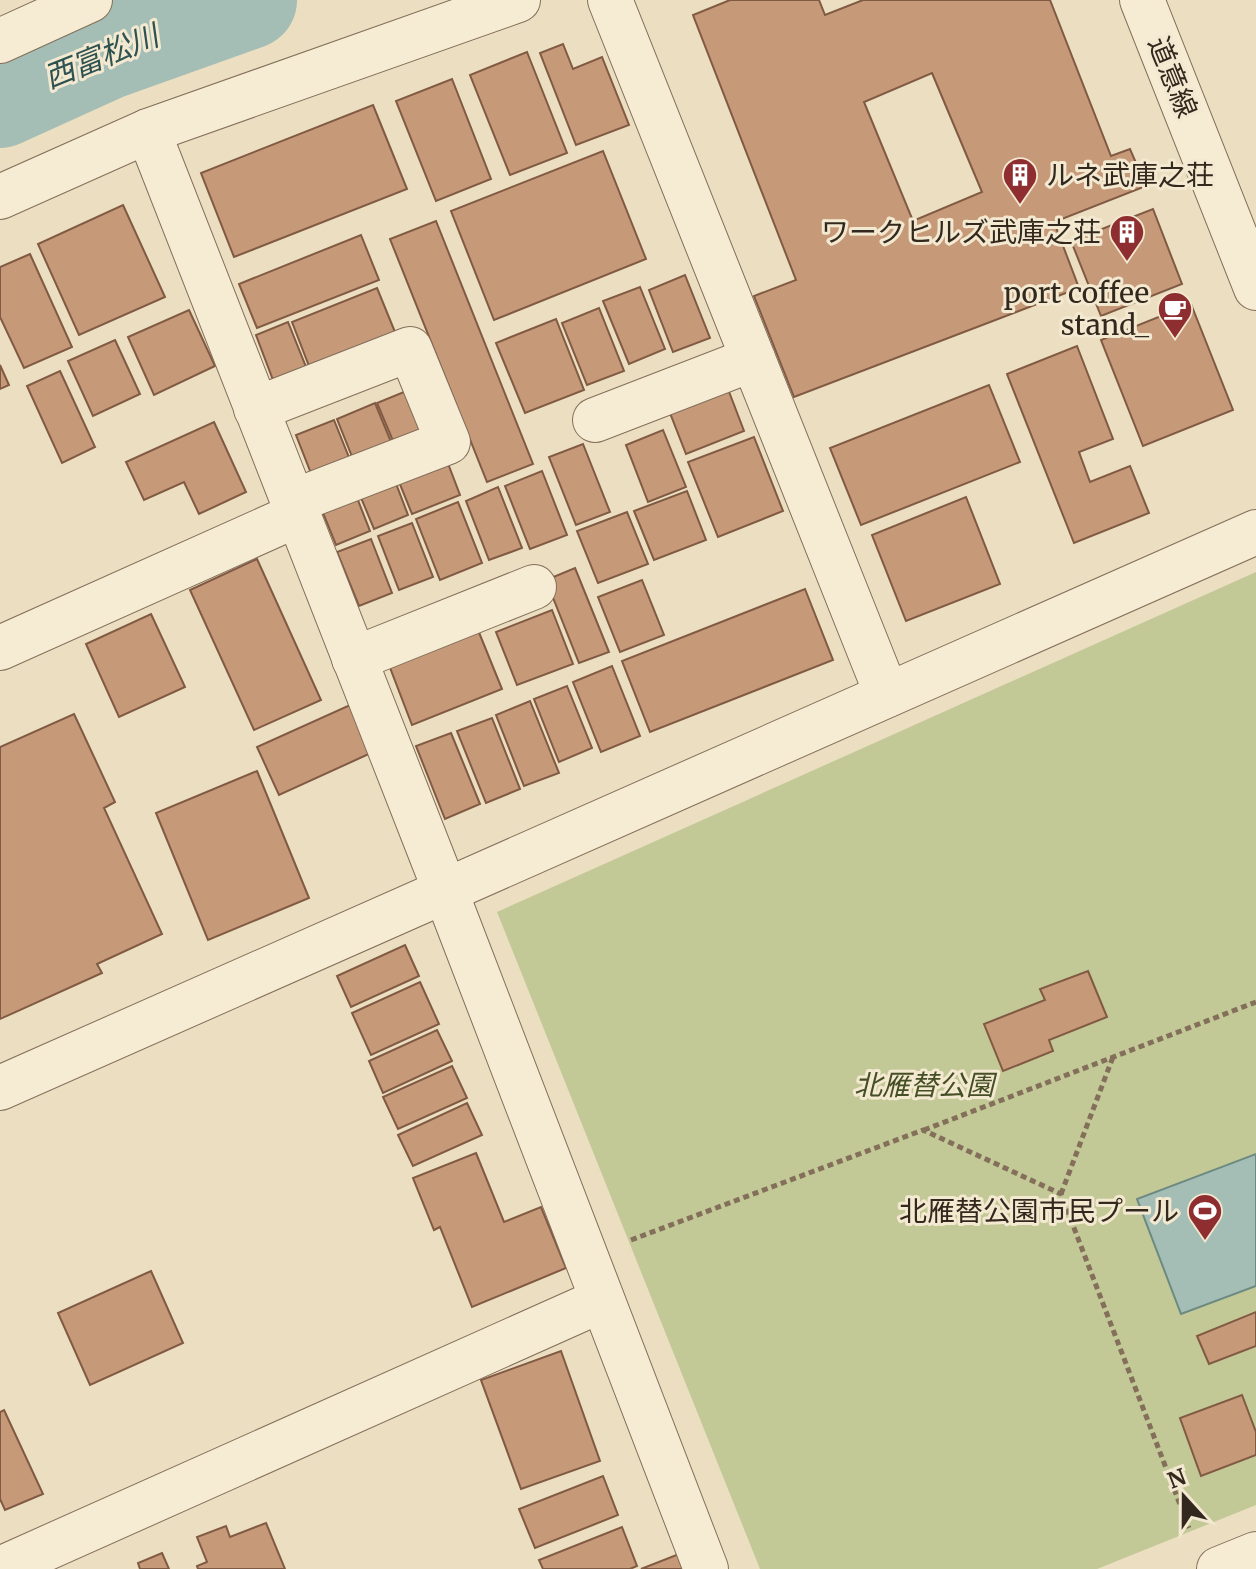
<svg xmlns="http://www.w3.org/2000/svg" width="1256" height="1569" font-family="Merriweather,'Noto Sans JP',serif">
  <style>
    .green { fill: #c2c896 }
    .water { fill: #a4bdb5; stroke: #6c8a82; stroke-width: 2 }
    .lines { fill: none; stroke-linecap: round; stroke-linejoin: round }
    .river { stroke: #a4bdb5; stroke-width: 98 }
    .building { fill: #c69979; stroke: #805a42; stroke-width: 2; fill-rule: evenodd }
    .minor-casing { stroke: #836f5a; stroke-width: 46 }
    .path { stroke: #836f5a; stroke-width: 5; stroke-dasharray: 6 4; stroke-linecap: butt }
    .minor { stroke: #f6ecd4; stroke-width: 44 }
    .labels { text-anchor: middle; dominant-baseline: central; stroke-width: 6; stroke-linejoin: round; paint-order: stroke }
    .street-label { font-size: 28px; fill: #33281d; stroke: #f3e8d0 }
    .poi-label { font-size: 28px; fill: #33281d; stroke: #f3e8d0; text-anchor: end }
    .park-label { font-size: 28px; font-style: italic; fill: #454f25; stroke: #f3e8d0 }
    .water-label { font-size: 30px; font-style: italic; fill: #2d5250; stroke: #f3e8d0 }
  </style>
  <rect width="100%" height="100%" fill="#ebdec1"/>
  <polygon class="green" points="1256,572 1256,1505 1097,1569 760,1569 497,912"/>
  <polygon class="water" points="1256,1154 1256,1286 1181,1314 1137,1199"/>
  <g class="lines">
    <polyline class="river" points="0,99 108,50 248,0"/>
  </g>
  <g class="building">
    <path d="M730,0h89l6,15 38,-15h187l61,156 19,-7 16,37 -92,36 25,66 -285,109 -40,-101 42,-16 -103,-265zM932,73l50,119 -69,29 -49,-119z"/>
    <polygon points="563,44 573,69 602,57 629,125 576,145 540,53"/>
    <polygon points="527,52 567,153 510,175 470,75"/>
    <polygon points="452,79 491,179 436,201 396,101"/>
    <polygon points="373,105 407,189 234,257 201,173"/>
    <polygon points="603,151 646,259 494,320 451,211"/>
    <polygon points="123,205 165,297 79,335 38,244"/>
    <polygon points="1153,209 1182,284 1101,316 1071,241"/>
    <polygon points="436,221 533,464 487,482 390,239"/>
    <polygon points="361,235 379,280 257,328 239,284"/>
    <polygon points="30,254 72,347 24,368 0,317 0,267"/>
    <polygon points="685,275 710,338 673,352 649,290"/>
    <polygon points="640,287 665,349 629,364 603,301"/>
    <polygon points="377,288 395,332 309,366 292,322"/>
    <polygon points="1191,304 1233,410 1143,446 1101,340"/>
    <polygon points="599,308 624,371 587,385 562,323"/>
    <polygon points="189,310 215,366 154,395 128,337"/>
    <polygon points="556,319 584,390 525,413 496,343"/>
    <polygon points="288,322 306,367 273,380 256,335"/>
    <polygon points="115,340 140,394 93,416 68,361"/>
    <polygon points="1077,346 1113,439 1079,452 1090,482 1130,466 1149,513 1074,543 1007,374"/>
    <polygon points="0,365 9,385 0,389"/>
    <polygon points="60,371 95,447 62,463 27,386"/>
    <polygon points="989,385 1020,462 861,525 830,448"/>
    <polygon points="416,387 434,433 396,448 377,403"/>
    <polygon points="728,389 744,431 686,454 670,413"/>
    <polygon points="375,403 394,449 355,464 337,419"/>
    <polygon points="334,420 352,465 314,481 296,435"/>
    <polygon points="214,422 246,492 199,514 184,482 144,500 126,462"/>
    <polygon points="663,430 686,487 648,502 626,445"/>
    <polygon points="754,437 783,511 718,537 688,462"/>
    <polygon points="583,444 610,512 576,525 549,457"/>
    <polygon points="444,453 460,495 412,514 395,472"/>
    <polygon points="542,471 567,535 530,549 505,486"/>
    <polygon points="392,473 408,515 374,529 357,488"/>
    <polygon points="498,487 522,548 489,560 466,501"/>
    <polygon points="354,490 370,531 336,545 319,503"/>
    <polygon points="687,491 706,540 654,560 634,511"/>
    <polygon points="966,497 1000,584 906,621 872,535"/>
    <polygon points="458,502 482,563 440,580 416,519"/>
    <polygon points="627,512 648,564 598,583 577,531"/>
    <polygon points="412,523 433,577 399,590 378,536"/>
    <polygon points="371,539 392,593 359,606 337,552"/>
    <polygon points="257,559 321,700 254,730 190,590"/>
    <polygon points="575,568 609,652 579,663 546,580"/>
    <polygon points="642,580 664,635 620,652 598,597"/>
    <polygon points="805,589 833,660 650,732 622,661"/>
    <polygon points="552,610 573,664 517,685 496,632"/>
    <polygon points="151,614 185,687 119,717 86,644"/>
    <polygon points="478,630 502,689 412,725 389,665"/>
    <polygon points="612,666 640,736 601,752 573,682"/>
    <polygon points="567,686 592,748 559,762 534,699"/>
    <polygon points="530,701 559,773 524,786 496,715"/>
    <polygon points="350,705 371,753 279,795 257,747"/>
    <polygon points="74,714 115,802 104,808 162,934 97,964 102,973 0,1019 0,747"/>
    <polygon points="492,718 520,789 486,803 457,731"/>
    <polygon points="451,733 480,804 445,819 416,746"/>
    <polygon points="257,771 309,898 208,940 156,813"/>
    <polygon points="405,945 419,976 351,1007 337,976"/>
    <polygon points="1088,971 1107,1017 1049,1040 1053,1051 1003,1071 984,1024 1045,1000 1040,989"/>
    <polygon points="420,982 439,1024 371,1055 352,1013"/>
    <polygon points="437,1030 452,1061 383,1093 369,1061"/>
    <polygon points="452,1066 467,1098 398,1129 383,1097"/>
    <polygon points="467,1103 482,1135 413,1166 398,1135"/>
    <polygon points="476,1153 504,1222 541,1207 566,1268 472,1307 440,1227 434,1230 413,1178"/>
    <polygon points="151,1271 183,1343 90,1385 58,1313"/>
    <polygon points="1256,1312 1256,1346 1209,1364 1197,1336"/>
    <polygon points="561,1351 600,1461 521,1489 481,1380"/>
    <polygon points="1242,1395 1256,1432 1256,1455 1201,1476 1180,1418"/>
    <polygon points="4,1410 43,1494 5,1510 0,1499 0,1412"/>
    <polygon points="603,1476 618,1515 535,1548 519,1509"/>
    <polygon points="266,1523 285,1569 198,1569 197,1566 207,1562 197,1537 226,1526 230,1537"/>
    <polygon points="622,1527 637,1566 630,1569 543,1569 539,1560"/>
    <polygon points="162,1553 169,1569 140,1569 138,1563"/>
    <polygon points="679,1554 685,1569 641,1569"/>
  </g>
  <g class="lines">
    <g class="minor-casing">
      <g id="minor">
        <polyline points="610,0 887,695"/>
        <polyline points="1142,0 1256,288"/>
        <polyline points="0,41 90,0"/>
        <polyline points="148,131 445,890 706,1569"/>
        <polyline points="0,197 148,131 518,0"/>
        <polyline points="256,409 410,349 448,442 292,502"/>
        <polyline points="595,420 753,359"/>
        <polyline points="0,648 297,515"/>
        <polyline points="354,659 534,587"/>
        <polyline points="0,1088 1256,532"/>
        <polyline points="0,1569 602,1300"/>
        <polyline points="1219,1569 1256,1554"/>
      </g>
    </g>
    <g class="path">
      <polyline points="924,1130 1256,1002"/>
      <polyline points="1061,1194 1113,1057"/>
      <polyline points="631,1240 923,1130 1061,1194 1189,1528"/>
    </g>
    <use href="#minor" class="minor"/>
  </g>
  <defs>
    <g id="building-pin" transform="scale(1.8)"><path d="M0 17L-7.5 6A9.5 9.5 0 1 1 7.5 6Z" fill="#8e2e30" stroke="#f3e8d0"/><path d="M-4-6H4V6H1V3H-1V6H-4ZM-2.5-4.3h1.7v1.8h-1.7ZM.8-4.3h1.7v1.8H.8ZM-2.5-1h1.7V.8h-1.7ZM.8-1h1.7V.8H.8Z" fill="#fff"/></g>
    <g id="cafe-pin" transform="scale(1.8)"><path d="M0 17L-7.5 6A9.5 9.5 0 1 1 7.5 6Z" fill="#8e2e30" stroke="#f3e8d0"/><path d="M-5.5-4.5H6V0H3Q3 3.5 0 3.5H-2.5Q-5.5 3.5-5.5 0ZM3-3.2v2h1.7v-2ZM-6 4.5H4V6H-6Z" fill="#fff"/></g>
    <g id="stadium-pin" transform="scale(1.8)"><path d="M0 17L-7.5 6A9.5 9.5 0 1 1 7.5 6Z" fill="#8e2e30" stroke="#f3e8d0"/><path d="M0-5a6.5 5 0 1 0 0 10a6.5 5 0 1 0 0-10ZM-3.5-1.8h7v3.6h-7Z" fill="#fff"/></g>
  </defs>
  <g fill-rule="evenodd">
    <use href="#building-pin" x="1020" y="175"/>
    <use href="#building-pin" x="1127" y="232"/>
    <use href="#cafe-pin" x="1175" y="309"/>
    <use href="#stadium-pin" x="1205" y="1211"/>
  </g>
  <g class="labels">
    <g class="street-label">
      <text transform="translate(1173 77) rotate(68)">道意線</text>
    </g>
    <g class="poi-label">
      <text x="1046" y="175" text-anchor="start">ルネ武庫之荘</text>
      <text x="1101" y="232">ワークヒルズ武庫之荘</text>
      <text x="1149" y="293">port coffee<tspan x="1149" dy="32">stand_</tspan></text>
      <text x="1179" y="1211">北雁替公園市民プール</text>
    </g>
    <g class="park-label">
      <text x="924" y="1085">北雁替公園</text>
    </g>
    <g class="water-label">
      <text transform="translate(101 56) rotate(-22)">西富松川</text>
    </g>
  </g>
  <g transform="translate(1184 1497) rotate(339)" stroke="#f3e8d0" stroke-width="6" paint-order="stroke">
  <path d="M0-6L14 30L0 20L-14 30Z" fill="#33281d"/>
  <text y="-12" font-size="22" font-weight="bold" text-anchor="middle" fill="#33281d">N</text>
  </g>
</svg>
